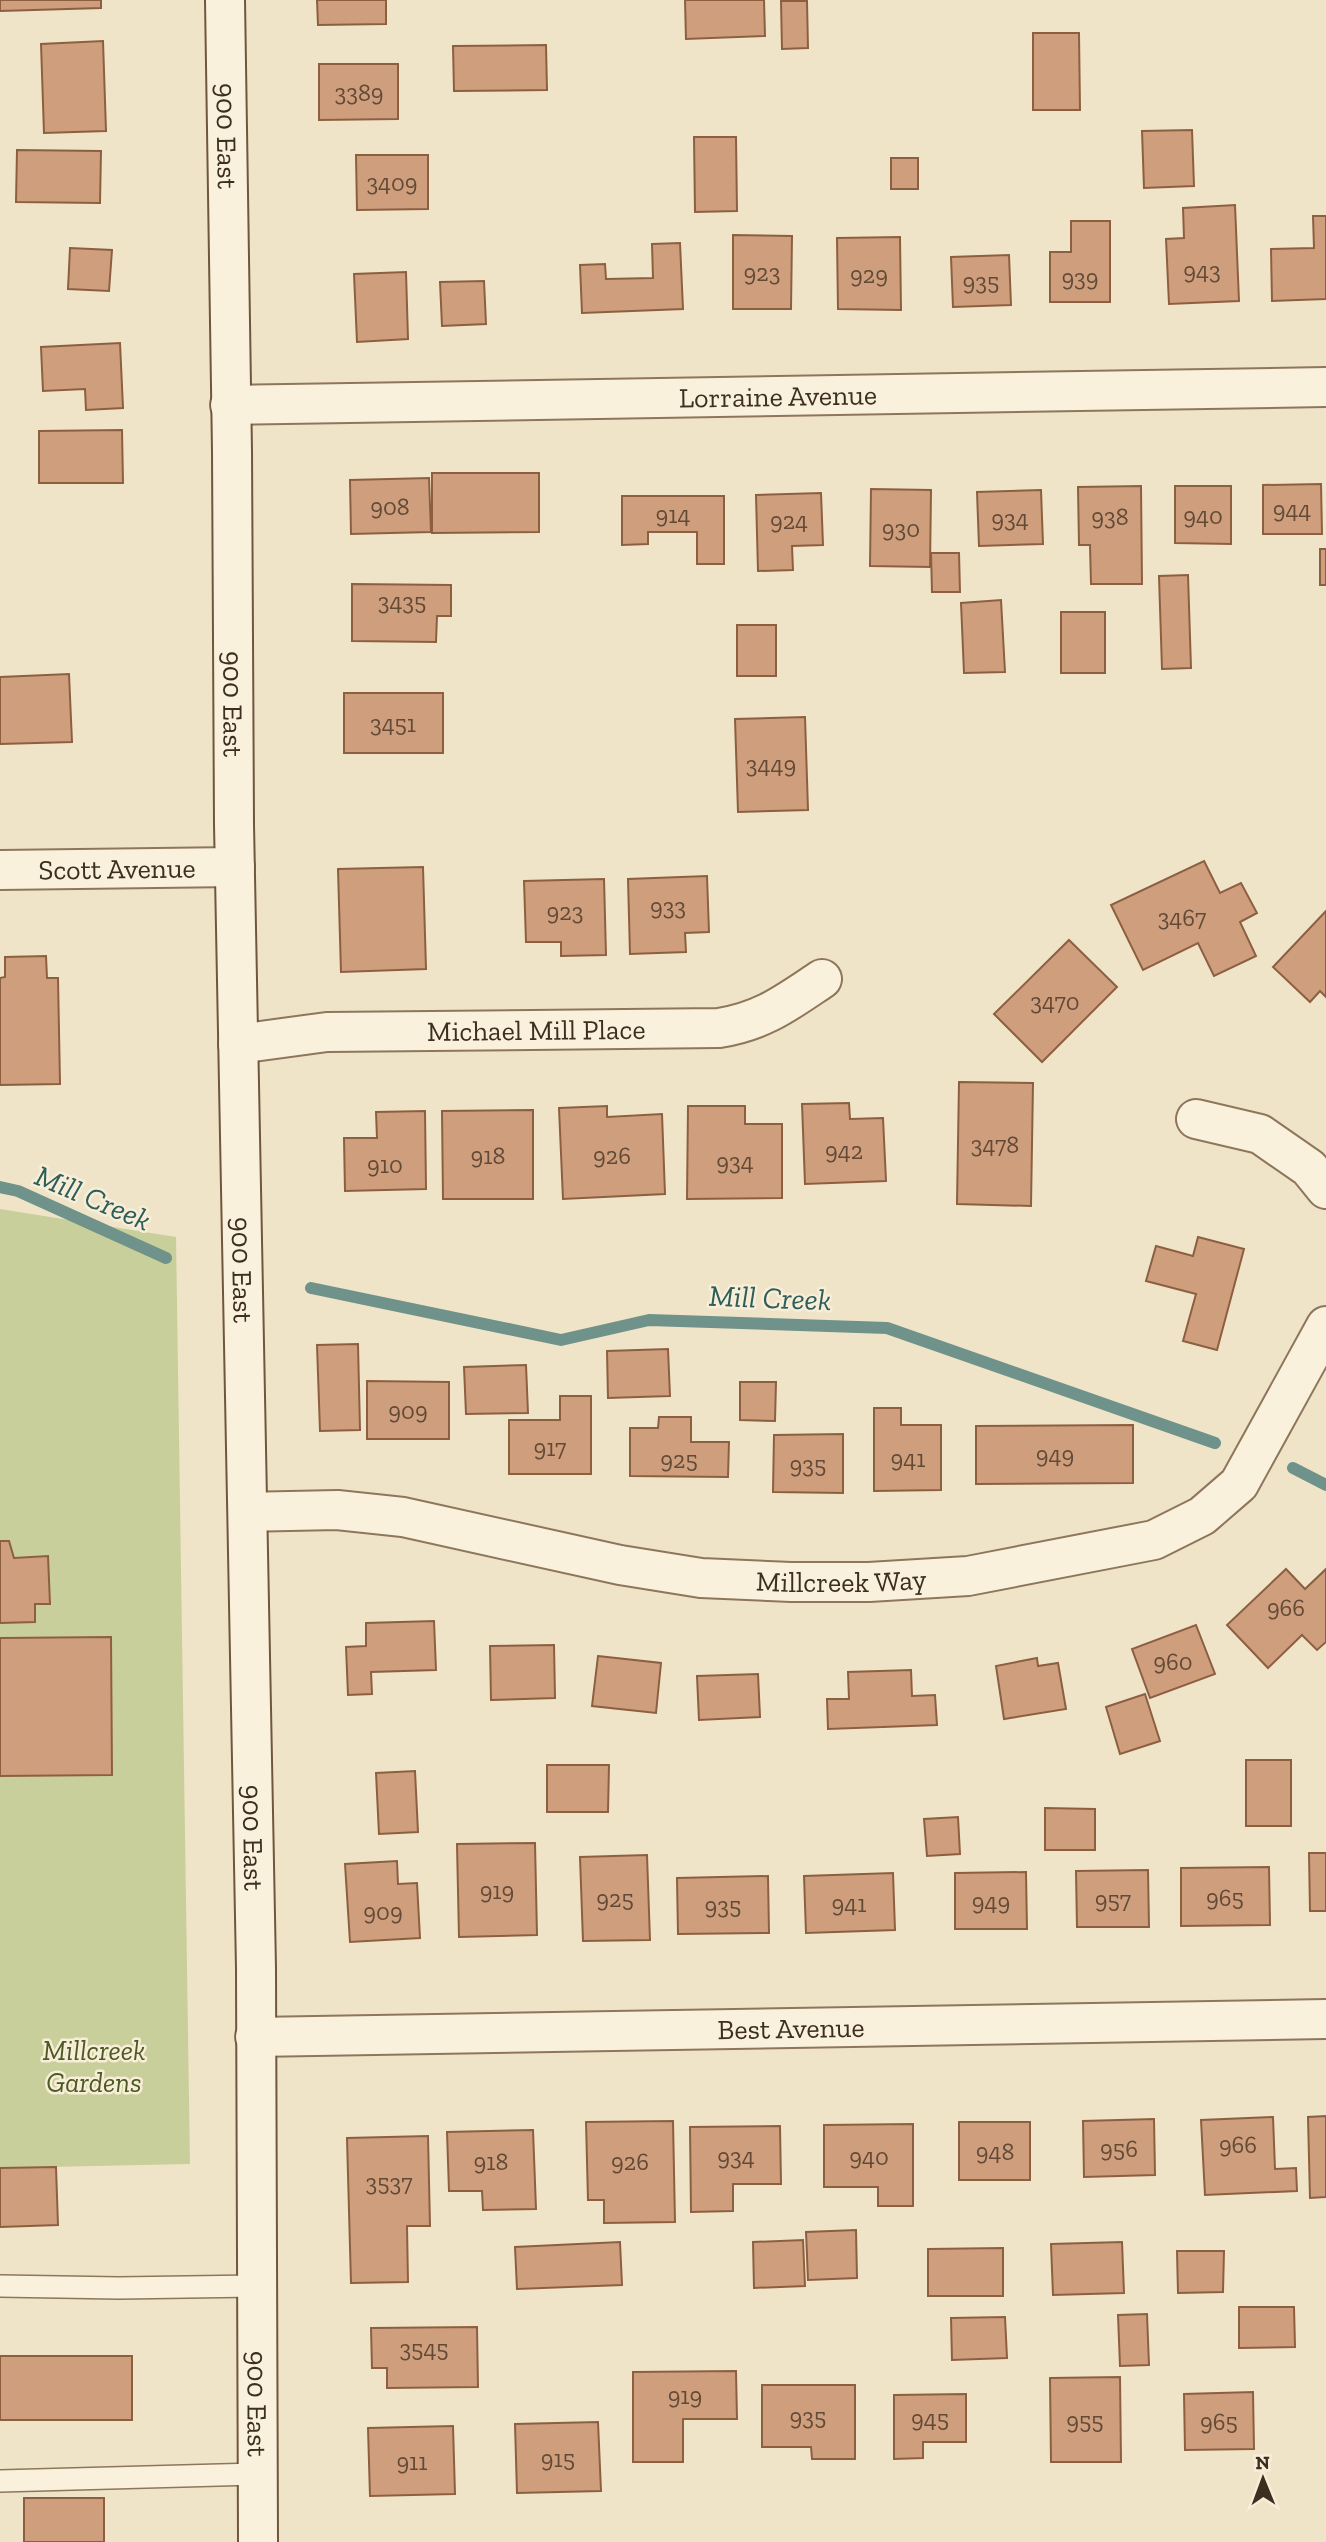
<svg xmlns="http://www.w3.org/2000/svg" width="1326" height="2542" font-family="'Zilla Slab',serif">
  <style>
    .green { fill: #c9cf9b }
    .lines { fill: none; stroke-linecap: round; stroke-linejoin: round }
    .stream { stroke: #6f938a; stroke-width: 12 }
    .building { fill: #cf9f7d; stroke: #8d5f41; stroke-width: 2 }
    .lane-casing { stroke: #8d765c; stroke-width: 24 }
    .street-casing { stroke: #8d765c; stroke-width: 42 }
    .secondary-casing { stroke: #6f573f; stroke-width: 42 }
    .lane { stroke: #faf1dc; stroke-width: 21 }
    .street { stroke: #faf1dc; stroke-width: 38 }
    .secondary { stroke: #faf1dc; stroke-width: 38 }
    .labels { text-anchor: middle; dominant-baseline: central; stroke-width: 5; stroke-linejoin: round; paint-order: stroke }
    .number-label { font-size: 24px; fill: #624a37 }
    .street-label { font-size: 28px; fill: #3d2e20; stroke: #f7eed8 }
    .park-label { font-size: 28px; font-style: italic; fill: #4d5a26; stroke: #f7eed8 }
    .water-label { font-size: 30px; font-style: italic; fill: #2f5d5a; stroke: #f7eed8 }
  </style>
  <rect width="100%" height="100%" fill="#f0e4c8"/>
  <polygon class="green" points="0,1209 176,1237 190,2164 0,2168"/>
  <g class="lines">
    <g class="stream">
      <polyline points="0,1187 18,1191 166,1258"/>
      <polyline points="311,1288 561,1340 649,1320 887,1328 1215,1443"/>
      <polyline points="1293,1468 1326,1485"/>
    </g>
  </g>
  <g class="building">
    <polygon points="0,0 101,0 101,8 0,11"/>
    <polygon points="317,0 386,0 386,24 318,25"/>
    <polygon points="685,0 764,0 765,36 686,39"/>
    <polygon points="781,1 807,1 808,48 782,49"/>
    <polygon points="1033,33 1079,33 1080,110 1033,110"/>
    <polygon points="103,41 106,131 44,133 41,44"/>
    <polygon points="546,45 547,90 454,91 453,46"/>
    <polygon points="319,64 398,64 398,119 319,120"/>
    <polygon points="1192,130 1194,186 1144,188 1142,131"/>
    <polygon points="694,137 736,137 737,211 695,212"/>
    <polygon points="17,150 101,151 100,203 16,202"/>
    <polygon points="356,155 428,155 428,209 357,210"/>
    <rect x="891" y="158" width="27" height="31"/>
    <polygon points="1235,205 1239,301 1169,304 1166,239 1184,238 1183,208"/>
    <polygon points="1313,216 1326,216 1326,299 1272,301 1271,249 1314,248"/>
    <polygon points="1071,221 1110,221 1110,302 1050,302 1050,252 1071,252"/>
    <polygon points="733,235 792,236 791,309 733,309"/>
    <polygon points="900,237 901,310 838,309 837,238"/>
    <polygon points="680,243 683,309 582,313 580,265 605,264 606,279 653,278 652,244"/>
    <polygon points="70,248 112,250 109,291 68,289"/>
    <polygon points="1009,255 1011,305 953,307 951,257"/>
    <polygon points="406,272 408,339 357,342 354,274"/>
    <polygon points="484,281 486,324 442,326 440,282"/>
    <polygon points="120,343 123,408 86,410 85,389 43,391 41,347"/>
    <polygon points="122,430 123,483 39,483 39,431"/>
    <polygon points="432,473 539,473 539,532 432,533"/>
    <polygon points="429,478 431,532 351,534 350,480"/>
    <polygon points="1321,484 1322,534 1263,534 1263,485"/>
    <polygon points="1141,486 1142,584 1091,584 1090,545 1079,545 1078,487"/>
    <polygon points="1175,486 1231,486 1231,544 1175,543"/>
    <polygon points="871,489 931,490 930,567 870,566"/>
    <polygon points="1041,490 1043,544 979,546 977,492"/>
    <polygon points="821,493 823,545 792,546 793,570 758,571 756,495"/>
    <polygon points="622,496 724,496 724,564 697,564 697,532 648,532 648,544 622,545"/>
    <rect x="1320" y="549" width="6" height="36"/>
    <polygon points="931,553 959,553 960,592 932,592"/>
    <polygon points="1188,575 1191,668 1162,669 1159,576"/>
    <polygon points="352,584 451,585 451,616 437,616 436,642 352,641"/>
    <polygon points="1001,600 1005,672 964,673 961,603"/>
    <rect x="1061" y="612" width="44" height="61"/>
    <rect x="737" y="625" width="39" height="51"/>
    <polygon points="69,674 72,742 0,744 0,677"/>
    <rect x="344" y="693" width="99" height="60"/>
    <polygon points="805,717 808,810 738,812 735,719"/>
    <polygon points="1204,861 1220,893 1241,883 1257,913 1240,922 1256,956 1214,976 1198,943 1143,970 1111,905"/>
    <polygon points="423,867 426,969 341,972 338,869"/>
    <polygon points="707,876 709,932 685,933 686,952 630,954 628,879"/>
    <polygon points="604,879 606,955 561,956 561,942 526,942 524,881"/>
    <polygon points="1326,911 1326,997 1320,991 1310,1002 1273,967"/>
    <polygon points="1069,940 1117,987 1042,1062 994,1014"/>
    <polygon points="46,956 47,978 58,978 60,1084 0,1085 0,978 5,977 5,957"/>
    <polygon points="959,1082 1033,1083 1031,1206 957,1204"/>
    <polygon points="849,1103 850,1119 883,1118 886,1181 805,1184 802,1104"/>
    <polygon points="607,1106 607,1117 662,1114 665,1194 563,1199 559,1108"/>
    <polygon points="688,1106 745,1106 745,1124 782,1124 782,1198 687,1199"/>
    <polygon points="533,1110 533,1199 443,1199 442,1111"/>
    <polygon points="425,1111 426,1189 345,1191 344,1138 377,1138 376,1112"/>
    <polygon points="1198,1237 1244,1249 1217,1350 1183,1341 1196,1294 1146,1281 1156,1246 1193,1256"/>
    <polygon points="358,1344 360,1430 320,1431 317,1345"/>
    <polygon points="668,1349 670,1396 608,1398 607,1351"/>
    <polygon points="526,1365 528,1413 466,1414 464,1367"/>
    <polygon points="367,1381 449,1382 449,1439 367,1439"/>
    <polygon points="740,1382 776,1382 775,1421 740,1420"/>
    <polygon points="560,1396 591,1396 591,1474 509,1474 509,1420 560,1420"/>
    <polygon points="874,1408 901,1408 901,1425 941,1425 941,1490 874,1491"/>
    <polygon points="659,1417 691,1417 691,1442 729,1442 728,1477 630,1476 630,1428 658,1428"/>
    <polygon points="1133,1425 1133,1483 976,1484 976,1426"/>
    <polygon points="843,1434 843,1493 773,1492 774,1435"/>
    <polygon points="0,1541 9,1541 14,1558 48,1556 50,1604 35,1604 35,1622 0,1623"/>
    <polygon points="1286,1569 1305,1589 1326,1569 1326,1642 1317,1650 1302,1635 1268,1668 1227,1625"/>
    <polygon points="434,1621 436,1670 371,1672 372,1694 348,1695 346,1647 366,1646 366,1623"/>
    <polygon points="1196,1625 1215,1674 1150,1698 1132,1649"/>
    <polygon points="111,1637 112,1775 0,1776 0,1638"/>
    <polygon points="554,1645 555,1698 491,1700 490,1646"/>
    <polygon points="598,1656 661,1663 656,1713 592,1706"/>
    <polygon points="1037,1658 1038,1666 1058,1663 1066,1709 1004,1719 996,1666"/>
    <polygon points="911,1670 912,1696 935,1695 937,1725 828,1729 827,1699 849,1699 848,1672"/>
    <polygon points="758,1674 760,1717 699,1720 697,1676"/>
    <polygon points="1145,1694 1160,1741 1120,1754 1106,1707"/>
    <rect x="1246" y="1760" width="45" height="66"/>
    <polygon points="547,1765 609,1765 608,1812 547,1812"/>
    <polygon points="415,1771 418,1832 379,1834 376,1773"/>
    <polygon points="1045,1808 1095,1809 1095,1850 1045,1850"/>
    <polygon points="958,1817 960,1854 927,1856 924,1819"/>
    <polygon points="535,1843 537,1935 459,1937 457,1844"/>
    <polygon points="1309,1853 1326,1853 1326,1911 1310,1911"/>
    <polygon points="647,1855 650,1940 583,1941 580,1857"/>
    <polygon points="397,1861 398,1884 417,1883 420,1938 350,1942 345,1864"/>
    <polygon points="1269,1867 1270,1925 1181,1926 1181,1868"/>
    <polygon points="1148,1870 1149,1927 1077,1927 1076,1871"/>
    <polygon points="1026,1872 1027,1929 955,1929 955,1873"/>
    <polygon points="893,1873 895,1930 806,1933 804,1876"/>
    <polygon points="768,1876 769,1933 678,1934 677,1878"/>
    <polygon points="1326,2116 1326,2197 1310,2198 1308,2117"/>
    <polygon points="1273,2117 1275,2169 1296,2168 1297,2191 1205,2195 1201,2120"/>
    <polygon points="1154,2119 1155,2175 1084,2177 1083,2121"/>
    <polygon points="673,2121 675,2222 604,2223 604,2200 588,2200 586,2122"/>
    <rect x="959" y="2122" width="71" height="58"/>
    <polygon points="913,2124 913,2206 878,2206 878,2187 824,2187 824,2125"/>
    <polygon points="780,2126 781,2184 733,2184 733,2211 691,2212 690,2127"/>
    <polygon points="533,2130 536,2209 483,2210 482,2191 449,2191 447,2132"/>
    <polygon points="428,2136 430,2226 407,2226 408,2282 351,2283 347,2138"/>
    <polygon points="56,2167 58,2225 0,2227 0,2168"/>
    <polygon points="856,2230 857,2278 808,2280 806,2232"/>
    <polygon points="803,2240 805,2286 754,2288 753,2242"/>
    <polygon points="620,2242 622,2285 517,2289 515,2247"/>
    <polygon points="1122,2242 1124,2293 1053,2295 1051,2244"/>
    <polygon points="1003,2248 1003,2296 928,2296 928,2249"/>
    <polygon points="1177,2251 1224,2251 1223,2292 1178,2293"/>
    <polygon points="1239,2307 1294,2307 1295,2347 1239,2348"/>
    <polygon points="1147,2314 1149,2365 1120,2366 1118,2315"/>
    <polygon points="1005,2317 1007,2358 952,2360 951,2318"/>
    <polygon points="477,2327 478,2387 387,2388 387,2368 372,2368 371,2328"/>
    <rect x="0" y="2356" width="132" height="64"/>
    <polygon points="736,2371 737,2419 683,2419 683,2462 633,2462 633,2372"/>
    <polygon points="1120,2377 1121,2462 1051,2462 1050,2378"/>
    <polygon points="762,2385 855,2385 855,2459 812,2459 811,2447 762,2447"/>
    <polygon points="1253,2392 1254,2449 1185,2450 1184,2394"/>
    <polygon points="966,2394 966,2442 923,2442 923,2458 894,2459 894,2395"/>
    <polygon points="598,2422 601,2491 517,2493 515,2424"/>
    <polygon points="453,2426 455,2494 370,2496 368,2428"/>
    <rect x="24" y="2498" width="80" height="44"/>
  </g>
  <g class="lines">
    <g class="lane-casing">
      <g id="lane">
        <polyline points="0,2286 119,2288 256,2286"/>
        <polyline points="0,2481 258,2474"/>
      </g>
    </g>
    <g class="street-casing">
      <g id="street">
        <path id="s1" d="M230,405l1096,-18"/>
        <path id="s2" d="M0,870l235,-3"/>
        <path id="s3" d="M238,1044l89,-12 392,-4c44,-7 67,-25 103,-49"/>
        <polyline points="1196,1119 1260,1134 1309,1168 1326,1189"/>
        <path id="s4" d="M248,1512l89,-2 66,7 217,48 81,13 90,4h78l99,-6 186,-36 48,-24 37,-32 87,-158"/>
        <path id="s5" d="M255,2037l1071,-18"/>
      </g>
    </g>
    <g class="secondary-casing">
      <g id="secondary">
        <path id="s6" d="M225,0l7,451 2,373 22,1144 2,574"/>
      </g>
    </g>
    <use href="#lane" class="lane"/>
    <use href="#street" class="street"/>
    <use href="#secondary" class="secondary"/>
  </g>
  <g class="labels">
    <g class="number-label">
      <text x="359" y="92">3389</text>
      <text x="392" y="182">3409</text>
      <text x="1202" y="270">943</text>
      <text x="762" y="272">923</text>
      <text x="869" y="274">929</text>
      <text x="1080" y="277">939</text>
      <text x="981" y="281">935</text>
      <text x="390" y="506">908</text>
      <text x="1292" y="509">944</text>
      <text x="673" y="514">914</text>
      <text x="1203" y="515">940</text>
      <text x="1110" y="516">938</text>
      <text x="1010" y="518">934</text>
      <text x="789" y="520">924</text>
      <text x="901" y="528">930</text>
      <text x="402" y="601">3435</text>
      <text x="393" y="723">3451</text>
      <text x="771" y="764">3449</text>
      <text x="668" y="906">933</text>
      <text x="565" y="911">923</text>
      <text x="1182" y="917">3467</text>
      <text x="1055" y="1001">3470</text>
      <text x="995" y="1144">3478</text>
      <text x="844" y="1150">942</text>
      <text x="488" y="1155">918</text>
      <text x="612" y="1155">926</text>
      <text x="735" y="1161">934</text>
      <text x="385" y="1164">910</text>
      <text x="408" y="1410">909</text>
      <text x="550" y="1447">917</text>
      <text x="1055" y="1454">949</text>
      <text x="908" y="1458">941</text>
      <text x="679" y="1459">925</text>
      <text x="808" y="1464">935</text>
      <text x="1286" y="1607">966</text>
      <text x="1173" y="1661">960</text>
      <text x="497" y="1890">919</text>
      <text x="1225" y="1897">965</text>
      <text x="615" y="1898">925</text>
      <text x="1113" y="1899">957</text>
      <text x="991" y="1901">949</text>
      <text x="849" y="1903">941</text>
      <text x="723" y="1905">935</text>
      <text x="383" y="1911">909</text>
      <text x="1238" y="2144">966</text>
      <text x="1119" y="2148">956</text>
      <text x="995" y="2151">948</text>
      <text x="736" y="2156">934</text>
      <text x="869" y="2156">940</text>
      <text x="491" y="2161">918</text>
      <text x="630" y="2161">926</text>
      <text x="389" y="2182">3537</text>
      <text x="424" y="2348">3545</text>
      <text x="685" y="2395">919</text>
      <text x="808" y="2416">935</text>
      <text x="930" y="2418">945</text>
      <text x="1085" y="2420">955</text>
      <text x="1219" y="2421">965</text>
      <text x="558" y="2458">915</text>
      <text x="412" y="2461">911</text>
    </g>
    <g class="street-label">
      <text stroke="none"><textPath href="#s6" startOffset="136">900 East</textPath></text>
      <text stroke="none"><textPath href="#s1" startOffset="548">Lorraine Avenue</textPath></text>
      <text stroke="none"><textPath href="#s6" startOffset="704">900 East</textPath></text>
      <text stroke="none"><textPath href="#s2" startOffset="117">Scott Avenue</textPath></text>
      <text stroke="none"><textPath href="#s3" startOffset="299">Michael Mill Place</textPath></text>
      <text stroke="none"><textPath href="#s6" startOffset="1270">900 East</textPath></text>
      <text stroke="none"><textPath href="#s4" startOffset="600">Millcreek Way</textPath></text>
      <text stroke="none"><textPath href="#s6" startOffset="1838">900 East</textPath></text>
      <text stroke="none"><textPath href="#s5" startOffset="536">Best Avenue</textPath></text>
      <text stroke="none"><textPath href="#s6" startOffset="2404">900 East</textPath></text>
    </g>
    <g class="park-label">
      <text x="94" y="2050">Millcreek<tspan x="94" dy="32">Gardens</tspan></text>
    </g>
    <g class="water-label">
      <text transform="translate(93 1198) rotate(23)">Mill Creek</text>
      <text transform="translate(770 1298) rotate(2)">Mill Creek</text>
    </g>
  </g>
  <g transform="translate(1263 2479) rotate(359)" stroke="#f7eed8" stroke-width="5" paint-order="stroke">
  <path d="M0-5L12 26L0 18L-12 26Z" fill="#3d2e20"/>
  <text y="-10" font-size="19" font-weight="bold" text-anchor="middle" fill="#3d2e20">N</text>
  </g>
</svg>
